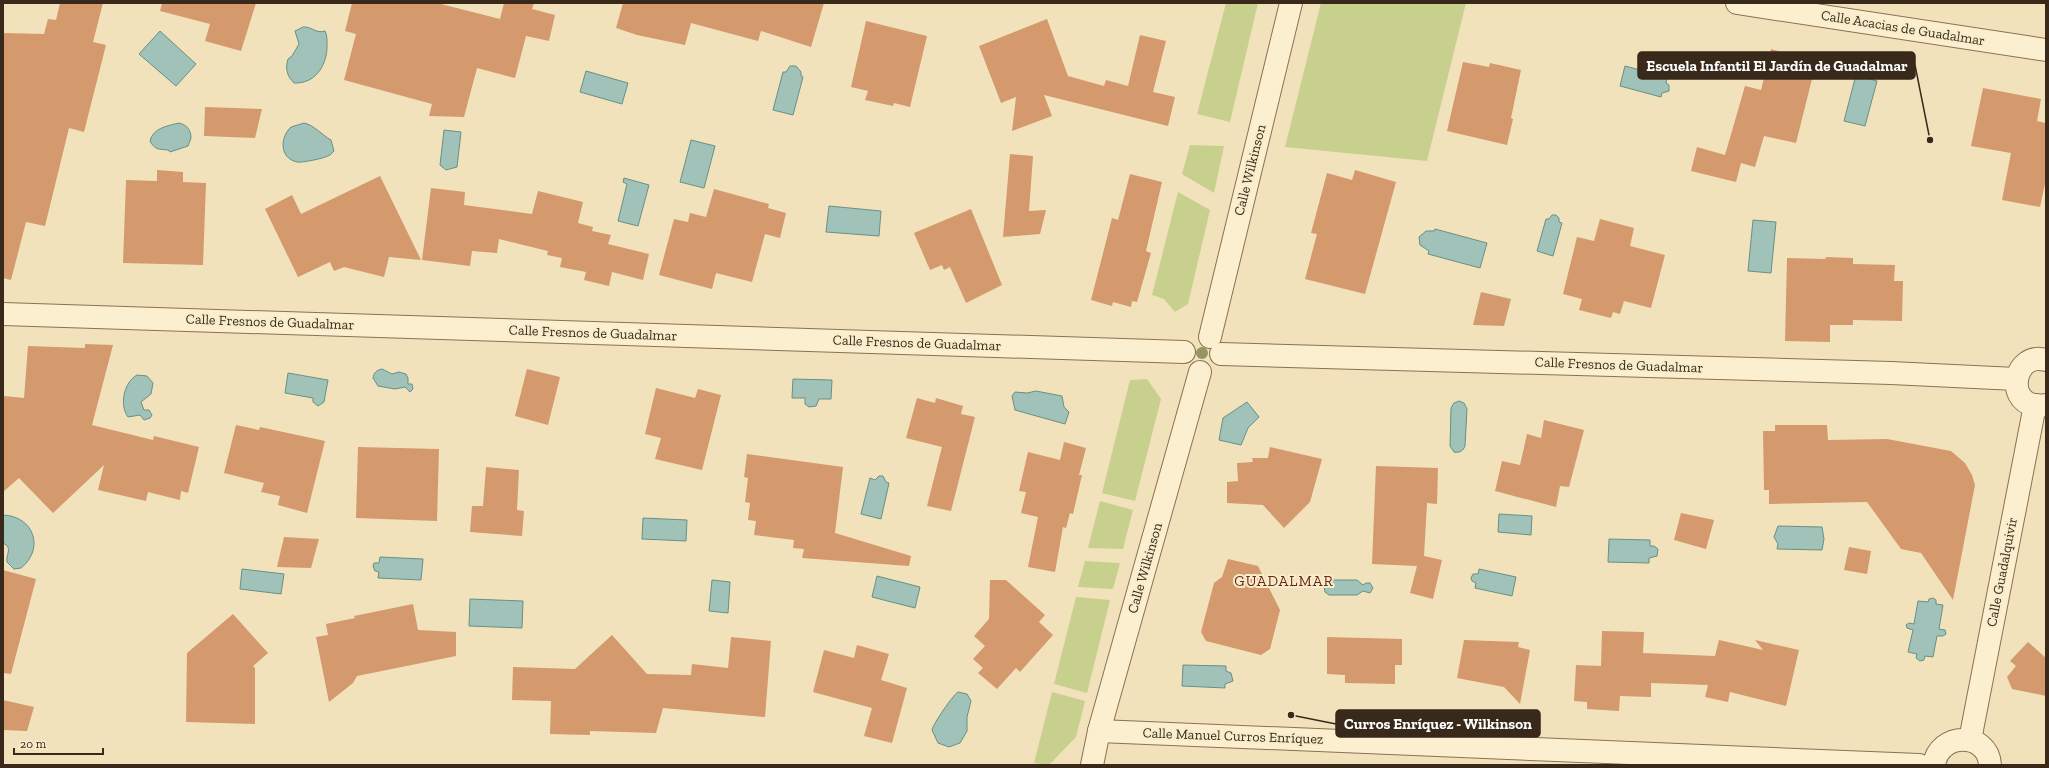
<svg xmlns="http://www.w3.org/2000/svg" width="2049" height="768" font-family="'Zilla Slab',serif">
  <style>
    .green { fill: #c8d08e }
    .water { fill: #a0c2b8; stroke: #679086 }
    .building { fill: #d4996d }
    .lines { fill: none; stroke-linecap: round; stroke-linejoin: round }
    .street-casing { stroke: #8a7153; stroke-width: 24 }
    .street { stroke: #fcefcf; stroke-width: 22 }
    .tree { fill: #949565 }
    .labels { text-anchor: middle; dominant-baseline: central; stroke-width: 4; stroke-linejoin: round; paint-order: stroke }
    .street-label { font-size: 14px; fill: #38291a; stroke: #f8eccb }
    .neighbourhood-label { font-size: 15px; letter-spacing: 1px; fill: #682815; stroke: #f8eccb }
    .leader { fill: none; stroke: #38291a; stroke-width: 1.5 }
    .callout-dot { fill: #38291a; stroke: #f8eccb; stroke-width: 1.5 }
    .callout { fill: #38291a; stroke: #38291a; stroke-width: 1.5 }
    .callout-label { font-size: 15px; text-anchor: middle; font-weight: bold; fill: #fff }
  </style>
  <rect width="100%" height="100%" fill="#f2e2bb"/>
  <g class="green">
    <polygon points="1226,3 1258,3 1230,122 1197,114"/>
    <polygon points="1321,3 1466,3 1427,161 1285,147"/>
    <polygon points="1190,145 1224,146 1214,193 1182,174"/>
    <polygon points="1178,192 1210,210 1188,304 1175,312 1164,299 1152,295"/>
    <polygon points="1147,379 1161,399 1135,501 1102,493 1130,380"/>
    <polygon points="1100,501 1133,510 1123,549 1088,548"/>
    <polygon points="1085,561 1120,563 1113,589 1078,587"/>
    <polygon points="1076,597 1110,600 1087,693 1054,684"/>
    <polygon points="1052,692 1085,701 1076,737 1049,765 1034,763"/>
  </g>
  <g class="water">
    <path d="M303,27c8,-1 13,7 22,4 2,4 2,8 2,12 1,20 -10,41 -33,40 -7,-7 -9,-14 -6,-24l4,-3 7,-12 -4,-13z"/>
    <polygon points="160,31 196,64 176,86 139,54"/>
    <polygon points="790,66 796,66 801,72 801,76 803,77 793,115 773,110 783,72 786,72"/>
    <polygon points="1625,66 1667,77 1666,83 1669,85 1669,91 1662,93 1661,97 1620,86"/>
    <polygon points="586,71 628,83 622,104 580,92"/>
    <polygon points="1856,75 1877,81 1865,126 1844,121"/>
    <path d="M179,123c8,2 12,7 12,15l-3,8 -18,6 -2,-2c-10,-1 -13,0 -18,-9 3,-13 17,-15 29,-18z"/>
    <path d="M304,123c10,2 18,12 27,17l3,11 -4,4c-4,3 -28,8 -33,7 -18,-4 -17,-25 -6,-35z"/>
    <polygon points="444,130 461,132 457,167 446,170 440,165"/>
    <polygon points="691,140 715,146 704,188 680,182"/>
    <polygon points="624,178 649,185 638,226 618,221 627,184 623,182"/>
    <polygon points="829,206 881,211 879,236 826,232"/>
    <polygon points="1552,215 1556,215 1559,218 1559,222 1562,223 1553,256 1537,251 1546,219 1549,219"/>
    <polygon points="1753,220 1776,222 1771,273 1748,271"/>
    <polygon points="1435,229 1487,243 1480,268 1428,254 1429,251 1420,245 1419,237 1426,231 1434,231"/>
    <path d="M382,369l10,5 7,-2 7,2 2,4v6h4l1,5 -3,3 -5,-5 -10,2 -17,-3 -5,-8c1,-5 3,-8 9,-9z"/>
    <polygon points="288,373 328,380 324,402 318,406 313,402 313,398 285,393"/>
    <path d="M137,375l10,1 6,7 -2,11 -10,8 3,8h5l3,5 -2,3 -6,2 -4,-5 -12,2c-9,-12 -4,-35 9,-42z"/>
    <polygon points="793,379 832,380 831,399 819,399 816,406 809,407 805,404 805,398 792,398"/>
    <polygon points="1036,391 1062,396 1064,407 1069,412 1065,424 1015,410 1012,396 1015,392 1027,393"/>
    <path d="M1459,401l5,2 3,6 -2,37c-2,5 -5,7 -11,6l-4,-6 1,-38 3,-5z"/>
    <polygon points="1247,402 1259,417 1248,428 1241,445 1219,440 1223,418"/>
    <polygon points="879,476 883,476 886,482 889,483 881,519 861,514 870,478 875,480"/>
    <polygon points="1499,514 1532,516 1531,535 1498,532"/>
    <path d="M3,515c31,1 42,34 18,53l-7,1 -7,-7c-1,-9 6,-14 -4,-19z"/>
    <polygon points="643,518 687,520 686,541 642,539"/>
    <polygon points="1778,526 1822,527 1824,539 1822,550 1777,549 1778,544 1774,537"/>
    <polygon points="1609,539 1650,540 1650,546 1654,546 1658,549 1657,556 1649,558 1649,563 1608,562"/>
    <polygon points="380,557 423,559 421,580 378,578 379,572 375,571 373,566 374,563 379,563"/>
    <polygon points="242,569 284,574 281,594 240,589"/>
    <polygon points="1479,569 1516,577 1512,596 1475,588 1476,583 1472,581 1471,578 1473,574 1478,574"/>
    <polygon points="877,576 920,587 915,608 872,597"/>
    <polygon points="712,580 730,582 728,613 709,611"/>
    <polygon points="1329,580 1357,580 1363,585 1366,583 1370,583 1373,588 1370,593 1363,591 1357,595 1329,595 1325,592 1324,587"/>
    <polygon points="1933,598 1936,600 1936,604 1943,605 1939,629 1945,630 1946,634 1943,636 1937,636 1933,657 1925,656 1924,660 1920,661 1916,658 1917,654 1908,652 1913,630 1907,628 1906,625 1909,623 1914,624 1918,601 1928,602 1929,599"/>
    <polygon points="470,599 523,601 522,628 469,626"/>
    <polygon points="1183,665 1226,666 1226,671 1231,673 1233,681 1225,684 1225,688 1182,686"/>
    <path d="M958,692l9,2 4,7 -4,16v14l-7,12 -11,4 -11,-4 -6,-13c1,-6 21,-35 26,-38z"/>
  </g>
  <g class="building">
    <polygon points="60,3 103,3 93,42 106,45 84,132 69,128 45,226 26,222 11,280 3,278 3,33 44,34 48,19 56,20"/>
    <polygon points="162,3 256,3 241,51 205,41 210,24 160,11"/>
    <polygon points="352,3 437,3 500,19 504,3 534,3 532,9 555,15 549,41 526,36 515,78 477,68 464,117 429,116 432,104 344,80 356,34 345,31"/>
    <polygon points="623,3 824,3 811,47 761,31 758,41 691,23 685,45 637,35 616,28"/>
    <polygon points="1047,19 1068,76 1104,86 1106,80 1128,86 1140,35 1166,41 1153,92 1175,97 1168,126 1044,95 1052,116 1012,131 1016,97 1001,103 979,46"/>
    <polygon points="866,21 927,36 910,107 894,103 893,106 865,100 868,91 851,87"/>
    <polygon points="1771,49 1808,59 1805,69 1814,71 1796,143 1764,136 1755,167 1741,163 1736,182 1691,171 1697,147 1725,155 1745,86 1761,90"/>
    <polygon points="1463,62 1489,67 1490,63 1521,70 1511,118 1513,119 1507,145 1447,131"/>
    <polygon points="1983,88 2041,99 2037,121 2046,123 2046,179 2040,207 2002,200 2011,153 1971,146"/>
    <polygon points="205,107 262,109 255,138 204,136"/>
    <polygon points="1010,154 1033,156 1029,211 1046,210 1040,234 1003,237"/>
    <polygon points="157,170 183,172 183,182 206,183 203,265 123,263 126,180 157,181"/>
    <polygon points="1355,170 1396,182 1365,294 1305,279 1317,234 1311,233 1327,173 1352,180"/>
    <polygon points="1130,174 1162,182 1146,251 1151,253 1137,302 1132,301 1131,307 1113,302 1112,306 1091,300 1112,218 1118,220"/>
    <polygon points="380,176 421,260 389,257 384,277 344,267 334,271 330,262 298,277 265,209 292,195 301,214"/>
    <polygon points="431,188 465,192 464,205 532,214 538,191 583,202 578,223 593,227 592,231 611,235 608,244 649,254 643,280 612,272 609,286 584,280 586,272 560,267 562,258 547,255 548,251 499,239 497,253 472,251 470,266 422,260"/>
    <polygon points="714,189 769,204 768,208 786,213 780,238 765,234 752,282 716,273 712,289 659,275 674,219 688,222 690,213 706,217"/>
    <polygon points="971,209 1002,285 966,303 950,267 944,270 942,265 930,270 914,233"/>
    <polygon points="1600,219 1634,228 1630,246 1665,255 1651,308 1624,301 1620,314 1613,312 1611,318 1579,310 1582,299 1563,294 1577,237 1594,241"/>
    <polygon points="1826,257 1853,258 1853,264 1895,265 1894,281 1903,281 1902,321 1853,320 1853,325 1830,325 1830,342 1785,341 1787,258 1825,259"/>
    <polygon points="1481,292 1511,299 1504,326 1473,325"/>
    <polygon points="85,344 113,345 92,425 153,440 154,436 199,447 188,493 181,491 180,500 148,492 146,501 98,490 104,465 53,513 19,478 3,492 4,396 24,398 28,346 85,348"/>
    <polygon points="527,369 560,377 548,425 515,416"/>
    <polygon points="656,388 695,398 698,389 721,395 702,470 655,459 661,438 645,434"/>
    <polygon points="917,398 935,403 936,398 963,406 961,414 975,417 951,511 927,506 942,447 906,438"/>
    <polygon points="1544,420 1584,430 1569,487 1560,486 1556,507 1495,491 1502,461 1520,465 1527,434 1541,438"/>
    <polygon points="236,425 259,430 260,427 325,441 307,513 278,505 280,496 261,492 264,483 224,473"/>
    <polygon points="1775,425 1827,425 1828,440 1887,439 1951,451 1965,463 1972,475 1975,485 1953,600 1921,553 1901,549 1867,502 1769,504 1769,490 1764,490 1763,431 1775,431"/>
    <polygon points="1064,442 1086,448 1079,475 1082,475 1073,514 1070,513 1066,528 1063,527 1055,572 1028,567 1038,517 1021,513 1026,492 1019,491 1028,452 1060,460"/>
    <polygon points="358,447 439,449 437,521 356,518"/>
    <polygon points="1270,447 1322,459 1310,502 1284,528 1263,505 1227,503 1227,482 1238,481 1237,463 1253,462 1252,458 1268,458"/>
    <polygon points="747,454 843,467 835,533 911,556 909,566 802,558 804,549 793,548 794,540 754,535 756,521 748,520 750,503 745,502 748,478 744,477"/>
    <polygon points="1376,466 1438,468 1437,504 1427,503 1424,556 1442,560 1433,599 1410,593 1417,566 1372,564"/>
    <polygon points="486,467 519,470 517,510 524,511 522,536 470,532 472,506 483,506"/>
    <polygon points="1681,513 1714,520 1706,549 1674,540"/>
    <polygon points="284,537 319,539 311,568 277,567"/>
    <polygon points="1849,547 1871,551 1867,574 1844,570"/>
    <polygon points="1228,559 1258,566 1280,610 1270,649 1261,655 1206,641 1201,632 1214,583 1222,577"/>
    <polygon points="3,570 36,579 11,674 3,673"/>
    <polygon points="990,580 1006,580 1045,615 1039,622 1053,635 1020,672 1016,668 997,689 978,673 983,668 973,659 985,646 974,636 989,619"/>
    <polygon points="413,604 418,630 456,632 456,656 357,676 353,683 329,702 316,637 328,635 326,624 355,618 354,616"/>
    <polygon points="233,614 268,653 253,666 255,668 255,724 186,722 187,653"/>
    <polygon points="1602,631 1644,632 1643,653 1715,656 1719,640 1763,650 1755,640 1799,650 1786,706 1730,692 1728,702 1705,697 1708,685 1651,683 1651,697 1620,696 1619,711 1587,709 1587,702 1574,701 1576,665 1601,666"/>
    <polygon points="612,635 647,674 691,675 692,664 728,668 731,637 771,641 765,717 663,708 656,733 590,731 590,735 550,734 551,701 512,700 513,667 575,669"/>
    <polygon points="1327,637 1402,639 1402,665 1395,665 1395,684 1345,683 1345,675 1327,674"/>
    <polygon points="1464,640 1519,642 1518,647 1530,650 1520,704 1504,687 1457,678"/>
    <polygon points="2028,642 2046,658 2046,696 2012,689 2007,677 2016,666 2010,661"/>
    <polygon points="857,645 889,654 881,680 907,688 892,743 864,736 872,708 813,692 824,650 854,658"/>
    <polygon points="3,700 34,707 27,731 3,730"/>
  </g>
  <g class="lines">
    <g class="street-casing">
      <g id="street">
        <polyline points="1737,3 2046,50"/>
        <polyline points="3,314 1184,352"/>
        <polyline points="1210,337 1291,3"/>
        <polyline points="1221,354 1891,373 2016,379"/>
        <path d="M2046,360c-31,-9 -41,40 -12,45 4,0 8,1 12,0"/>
        <polyline points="1099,731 1919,765"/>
        <polyline points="1970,740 2035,405"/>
        <polyline points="1092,765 1099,731 1200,372"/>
        <path d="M1934,765c4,-33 54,-34 56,0"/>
      </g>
    </g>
    <use href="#street" class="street"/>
  </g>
  <circle class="tree" cx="1202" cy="353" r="6"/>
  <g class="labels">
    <g class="street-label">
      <text transform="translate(1903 28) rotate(9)">Calle Acacias de Guadalmar</text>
      <text transform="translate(1250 170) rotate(-76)">Calle Wilkinson</text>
      <text transform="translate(270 322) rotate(2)">Calle Fresnos de Guadalmar</text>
      <text transform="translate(593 333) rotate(2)">Calle Fresnos de Guadalmar</text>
      <text transform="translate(917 343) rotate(2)">Calle Fresnos de Guadalmar</text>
      <text transform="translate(1619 365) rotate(2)">Calle Fresnos de Guadalmar</text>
      <text transform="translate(1145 568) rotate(-74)">Calle Wilkinson</text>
      <text transform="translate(2002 572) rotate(-79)">Calle Guadalquivir</text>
      <text transform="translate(1233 736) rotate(2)">Calle Manuel Curros Enríquez</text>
    </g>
    <g class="neighbourhood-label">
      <text x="1284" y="581">GUADALMAR</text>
    </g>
  </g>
  <path class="leader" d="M1930 140L1915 65M1291 715L1336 724"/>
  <g class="callout-dot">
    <circle cx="1930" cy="140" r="4"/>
    <circle cx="1291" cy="715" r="4"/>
  </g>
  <g class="callout">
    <rect x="1638" y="52" width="277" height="27" rx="4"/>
    <rect x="1336" y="710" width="204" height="27" rx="4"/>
  </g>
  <g class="callout-label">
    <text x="1777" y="71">Escuela Infantil El Jardín de Guadalmar</text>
    <text x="1438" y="729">Curros Enríquez - Wilkinson</text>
  </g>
  <rect width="2049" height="768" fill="none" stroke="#38291a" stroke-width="8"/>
  <path d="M14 748v6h89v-6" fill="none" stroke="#38291a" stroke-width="2"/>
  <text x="20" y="748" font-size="12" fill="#38291a" stroke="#f8eccb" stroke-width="3" paint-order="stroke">20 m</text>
</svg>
